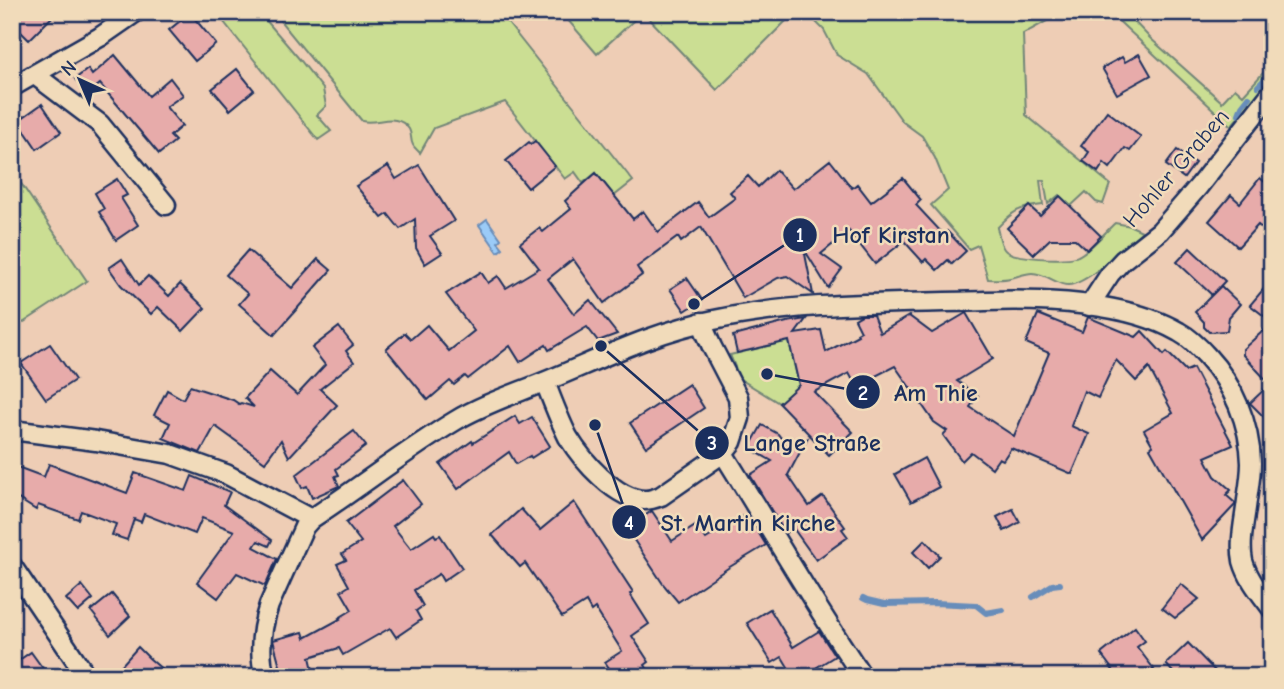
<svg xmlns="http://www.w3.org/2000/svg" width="1284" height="689" font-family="'Comic Neue',sans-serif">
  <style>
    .green { fill: #cbde93; stroke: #738678; stroke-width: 2 }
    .water { fill: #9bcbf7; stroke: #688dba; stroke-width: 2 }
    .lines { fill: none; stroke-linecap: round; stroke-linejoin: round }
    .stream { stroke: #688dba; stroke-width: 6 }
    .building { fill: #e7abaa; stroke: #1b2f5e; stroke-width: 2 }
    .minor-casing { stroke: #1b2f5e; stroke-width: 23 }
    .minor { stroke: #f1dbba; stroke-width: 18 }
    .labels { text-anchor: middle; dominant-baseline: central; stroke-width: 5; stroke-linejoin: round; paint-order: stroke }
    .street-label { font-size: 23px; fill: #1b2f5e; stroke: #f1dbba }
    .leader { fill: none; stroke: #1b2f5e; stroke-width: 2.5 }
    .callout-dot { fill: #1b2f5e; stroke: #f1dbba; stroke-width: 2.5 }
    .mark-label { font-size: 21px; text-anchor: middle; font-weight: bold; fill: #fff }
    .callout-label { font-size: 24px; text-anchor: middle; font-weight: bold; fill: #1b2f5e; stroke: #f1dbba; stroke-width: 5; stroke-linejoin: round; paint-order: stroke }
  </style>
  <rect width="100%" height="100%" fill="#eecdb5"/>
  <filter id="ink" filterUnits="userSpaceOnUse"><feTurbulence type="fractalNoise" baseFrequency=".0143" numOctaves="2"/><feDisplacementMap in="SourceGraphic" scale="14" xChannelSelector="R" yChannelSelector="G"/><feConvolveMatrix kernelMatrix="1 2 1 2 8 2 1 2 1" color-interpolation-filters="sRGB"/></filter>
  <g filter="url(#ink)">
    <g class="green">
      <polygon points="216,12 259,12 301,61 323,89 326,106 317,115 331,131 318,140"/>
      <path d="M273,12h226l134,169 -19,15 -18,-23 -13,10 -8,-11 -10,7 -60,-77 -71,26 -14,25c-1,-1 -7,-7 -7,-8 -3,-5 -1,-11 -4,-16 -12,-18 -32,-4 -47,-8z"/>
      <polygon points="561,12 795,12 717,90 643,12 597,54"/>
      <path d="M806,12h257l-40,22 3,81 84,69 -7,20 -7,-2 -10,-10 -15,14 -12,-11 -11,9 -4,-23 -4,-1 3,25c-24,2 -30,6 -46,23 2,6 3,16 7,21 6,10 65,12 74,7 14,-7 26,-23 37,-33l16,3 11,5c-15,14 -55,54 -74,54 -11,0 -22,-12 -36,-12 -7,0 -15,4 -22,5 -7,2 -14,1 -22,1l-10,-34 -9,4 -38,-44 17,-15 -13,-32 -13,-22 -19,-14 -35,-48 -31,-19 -13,-25z"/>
      <polygon points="1109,12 1125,12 1150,38 1222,102 1235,88 1243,95 1272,63 1272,77 1231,126"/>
      <polygon points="12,170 87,281 12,330"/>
      <polygon points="789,341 799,385 779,403 740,379 730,355"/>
    </g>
    <polygon class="water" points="487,219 501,239 498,242 503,248 498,252 479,225"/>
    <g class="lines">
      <g class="stream">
        <polyline points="1258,86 1272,72"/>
        <polyline points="1239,114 1242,106 1249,97"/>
        <polyline points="1033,597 1052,585 1060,584"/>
        <polyline points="863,598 867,600 884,604 935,603 976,605 986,613 1003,610"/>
      </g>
    </g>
    <g class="building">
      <polygon points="12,12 57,12 29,40 12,23"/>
      <polygon points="190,13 216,44 195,61 169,30"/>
      <polygon points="1139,54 1151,75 1117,94 1102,68 1122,57 1125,62"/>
      <polygon points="115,55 149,96 170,78 183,95 166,107 182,126 170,136 175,141 159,154 100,84 88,94 75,79 88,69 92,75"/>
      <polygon points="237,69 254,90 230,110 212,89"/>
      <polygon points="42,104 61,132 37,149 18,121"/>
      <polygon points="1107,111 1141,137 1130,151 1125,148 1110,168 1104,163 1098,172 1083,161 1089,152 1081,146"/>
      <polygon points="535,141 555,166 528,188 506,161 529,142 531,144"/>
      <polygon points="1177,150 1195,163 1184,178 1166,165"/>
      <polygon points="830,160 852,188 857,184 871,202 903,178 921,200 916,205 943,234 947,231 966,251 952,264 948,260 937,270 926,259 923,262 904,241 875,264 849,231 821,254 842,269 828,288 804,249 813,294 787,276 778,278 743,298 701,227 681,242 678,237 637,267 642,275 604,303 573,259 548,279 574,314 590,300 617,334 598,341 587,327 549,350 546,345 520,362 510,346 468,379 465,376 454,385 450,381 428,400 386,349 405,333 411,339 427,325 449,351 474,331 446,294 481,272 488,283 498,276 506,288 539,268 520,243 539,228 543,232 571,209 565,201 596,173 633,219 643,211 658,232 698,202 709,217 735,198 730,192 748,176 758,187 776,170 793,189"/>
      <polygon points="419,165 454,221 430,236 442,253 425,264 416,248 415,219 400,229 388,214 382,218 356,186 388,166 396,179"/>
      <polygon points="1260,178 1272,188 1272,237 1258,225 1238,247 1209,221 1231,195 1240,203"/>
      <polygon points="117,179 127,195 121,198 138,225 116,240 99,212 104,209 95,193"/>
      <polygon points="1060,196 1101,236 1087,250 1075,239 1050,239 1034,254 1007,228 1029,206 1040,216"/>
      <polygon points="1190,248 1225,281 1212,295 1177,262"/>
      <polygon points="248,250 292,288 318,259 331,270 274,335 239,304 248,294 226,275"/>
      <polygon points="122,259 139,285 148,276 169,296 180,284 205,308 183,331 158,307 151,314 121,285 109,268"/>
      <polygon points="687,278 702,300 685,311 670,289"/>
      <polygon points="1272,279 1272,322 1250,305"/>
      <polygon points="1221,286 1240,304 1229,317 1227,331 1209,332 1204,327 1204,322 1195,312"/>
      <polygon points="966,313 993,359 957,381 978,396 970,407 1014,436 1049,353 1026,343 1038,314 1082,332 1088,317 1136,337 1142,331 1164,355 1167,352 1186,371 1193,368 1233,445 1205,457 1215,476 1231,490 1226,495 1235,503 1235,505 1202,540 1150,448 1153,446 1144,430 1173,413 1149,368 1136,381 1116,360 1098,398 1084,391 1071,426 1089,434 1072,474 1011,448 1003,460 999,458 992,468 971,452 962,461 943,435 947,431 934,422 895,366 856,386 849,373 814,392 853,432 829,455 779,403 799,385 789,341 737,353 733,336 787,322 806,319 795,334 821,330 826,352 858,335 857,333 861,331 855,319 862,315 873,315 880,333 909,316 932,333"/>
      <polygon points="1272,323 1272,425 1250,403 1270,384 1243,355 1243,349"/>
      <polygon points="339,327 353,345 346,351 354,362 320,389 337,405 289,457 281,440 265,462 215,426 200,453 163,438 170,423 154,415 167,390 183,399 190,386 233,400 239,404 241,403 254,407 245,398 270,371 297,395 325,365 312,348"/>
      <polygon points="50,344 75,380 46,399 21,363"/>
      <polygon points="689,384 704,408 646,447 630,423"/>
      <polygon points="515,416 520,424 532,417 550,446 531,458 530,456 516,464 509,452 458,489 440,464 472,441 473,443"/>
      <polygon points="762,425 778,434 790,450 807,439 788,475 809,506 823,496 845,527 842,529 848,537 816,560 793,528 785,533 750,475 772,461 749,448"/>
      <polygon points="354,431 366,446 336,469 339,475 335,476 339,486 312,498 307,486 302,488 296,475"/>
      <polygon points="924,458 939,487 911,502 895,474"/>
      <polygon points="49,464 127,493 135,473 186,491 192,476 230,492 224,505 272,540 269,546 258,541 254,547 277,559 265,586 237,573 218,598 197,582 234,531 202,518 195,534 144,514 141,522 134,519 127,540 112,535 116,524 81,511 78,519 38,505 36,510 12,495 12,465 44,477"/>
      <polygon points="403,480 421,504 393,526 411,549 434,534 436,537 440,535 462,568 443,581 439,574 414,590 423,606 416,611 421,620 396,637 390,628 343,655 339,648 310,657 314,674 303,677 283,677 273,640 303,632 305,638 340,619 339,618 352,610 341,591 349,586 337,564 346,560 342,554 361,542 346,523"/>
      <polygon points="574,502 633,592 630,594 649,624 632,636 649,662 645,665 652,677 615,677 605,662 622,651 595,608 591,611 586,602 562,617 525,563 520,567 492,535 521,509 540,530"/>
      <polygon points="1013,509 1020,522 1004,531 997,517"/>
      <polygon points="652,511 672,541 697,525 706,539 747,514 766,545 728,568 678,602 663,584 626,528"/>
      <polygon points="925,540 940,556 928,568 913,552"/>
      <polygon points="1181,584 1199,599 1175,618 1162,608"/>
      <polygon points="82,585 93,599 78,612 66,599"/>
      <polygon points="112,594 130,616 110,635 91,611"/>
      <polygon points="770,609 793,647 819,631 835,656 801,677 794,677 782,657 772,663 747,623"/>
      <polygon points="1135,627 1145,641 1137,647 1154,669 1144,677 1118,677 1101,654"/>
      <polygon points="1188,643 1221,677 1177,677 1166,664"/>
      <polygon points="138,647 149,658 171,677 130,677 120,667"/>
      <polygon points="31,652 49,677 12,677 12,665"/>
    </g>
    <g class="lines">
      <g class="minor-casing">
        <g id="minor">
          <polyline points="35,75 100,124 166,205"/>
          <polyline points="12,87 100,37 136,12"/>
          <polyline points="1089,306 1110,274 1123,260 1160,231 1199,186 1272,92"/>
          <path d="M545,382c7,18 14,37 23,55 14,23 48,63 77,63 6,0 11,-2 16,-4l62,-43 9,-11 8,-24 -2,-21 -26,-50 -11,-25"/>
          <polyline points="12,430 96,441 170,454 226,474 311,519"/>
          <path d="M723,453c47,75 90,151 140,224"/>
          <polyline points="12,566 87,677"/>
          <path d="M265,677c-7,-25 -4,-48 4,-72l35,-78 7,-8c49,-32 94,-68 144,-98 30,-18 63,-28 96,-42 53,-22 106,-48 163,-59 88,-19 181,-16 271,-19 58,-2 143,1 194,31 11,6 20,15 28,24 26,28 43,68 44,107 0,12 -2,24 -4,37 -2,19 -8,42 -4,61 5,18 18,33 29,48"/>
        </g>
      </g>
      <use href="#minor" class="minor"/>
    </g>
  </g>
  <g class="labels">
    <g class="street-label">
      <text transform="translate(1176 168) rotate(-49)">Hohler Graben</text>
    </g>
  </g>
  <path class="leader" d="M694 304L800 235M767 374L863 392M601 346L712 443M595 425L629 522"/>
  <g class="callout-dot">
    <circle cx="694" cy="304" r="7"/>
    <circle cx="767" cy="374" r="7"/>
    <circle cx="601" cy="346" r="7"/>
    <circle cx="595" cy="425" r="7"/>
    <circle cx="800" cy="235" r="18"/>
    <circle cx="863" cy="392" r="18"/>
    <circle cx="712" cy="443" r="18"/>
    <circle cx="629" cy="522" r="18"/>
  </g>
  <g class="mark-label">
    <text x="800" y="242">1</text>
    <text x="863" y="400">2</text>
    <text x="712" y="450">3</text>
    <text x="629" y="530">4</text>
  </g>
  <g class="callout-label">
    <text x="891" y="243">Hof Kirstan</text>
    <text x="936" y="401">Am Thie</text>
    <text x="812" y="451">Lange Straße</text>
    <text x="748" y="531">St. Martin Kirche</text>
  </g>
  <rect width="1284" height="689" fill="none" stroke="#f1dbba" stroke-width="42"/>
  <rect x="21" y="21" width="1242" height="647" fill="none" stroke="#1b2f5e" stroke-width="2.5" filter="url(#ink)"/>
  <g transform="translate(80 80) rotate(316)" stroke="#f1dbba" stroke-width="5" paint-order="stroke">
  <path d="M0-5L12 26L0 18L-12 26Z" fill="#1b2f5e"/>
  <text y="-10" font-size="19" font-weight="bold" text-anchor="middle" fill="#1b2f5e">N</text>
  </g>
</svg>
